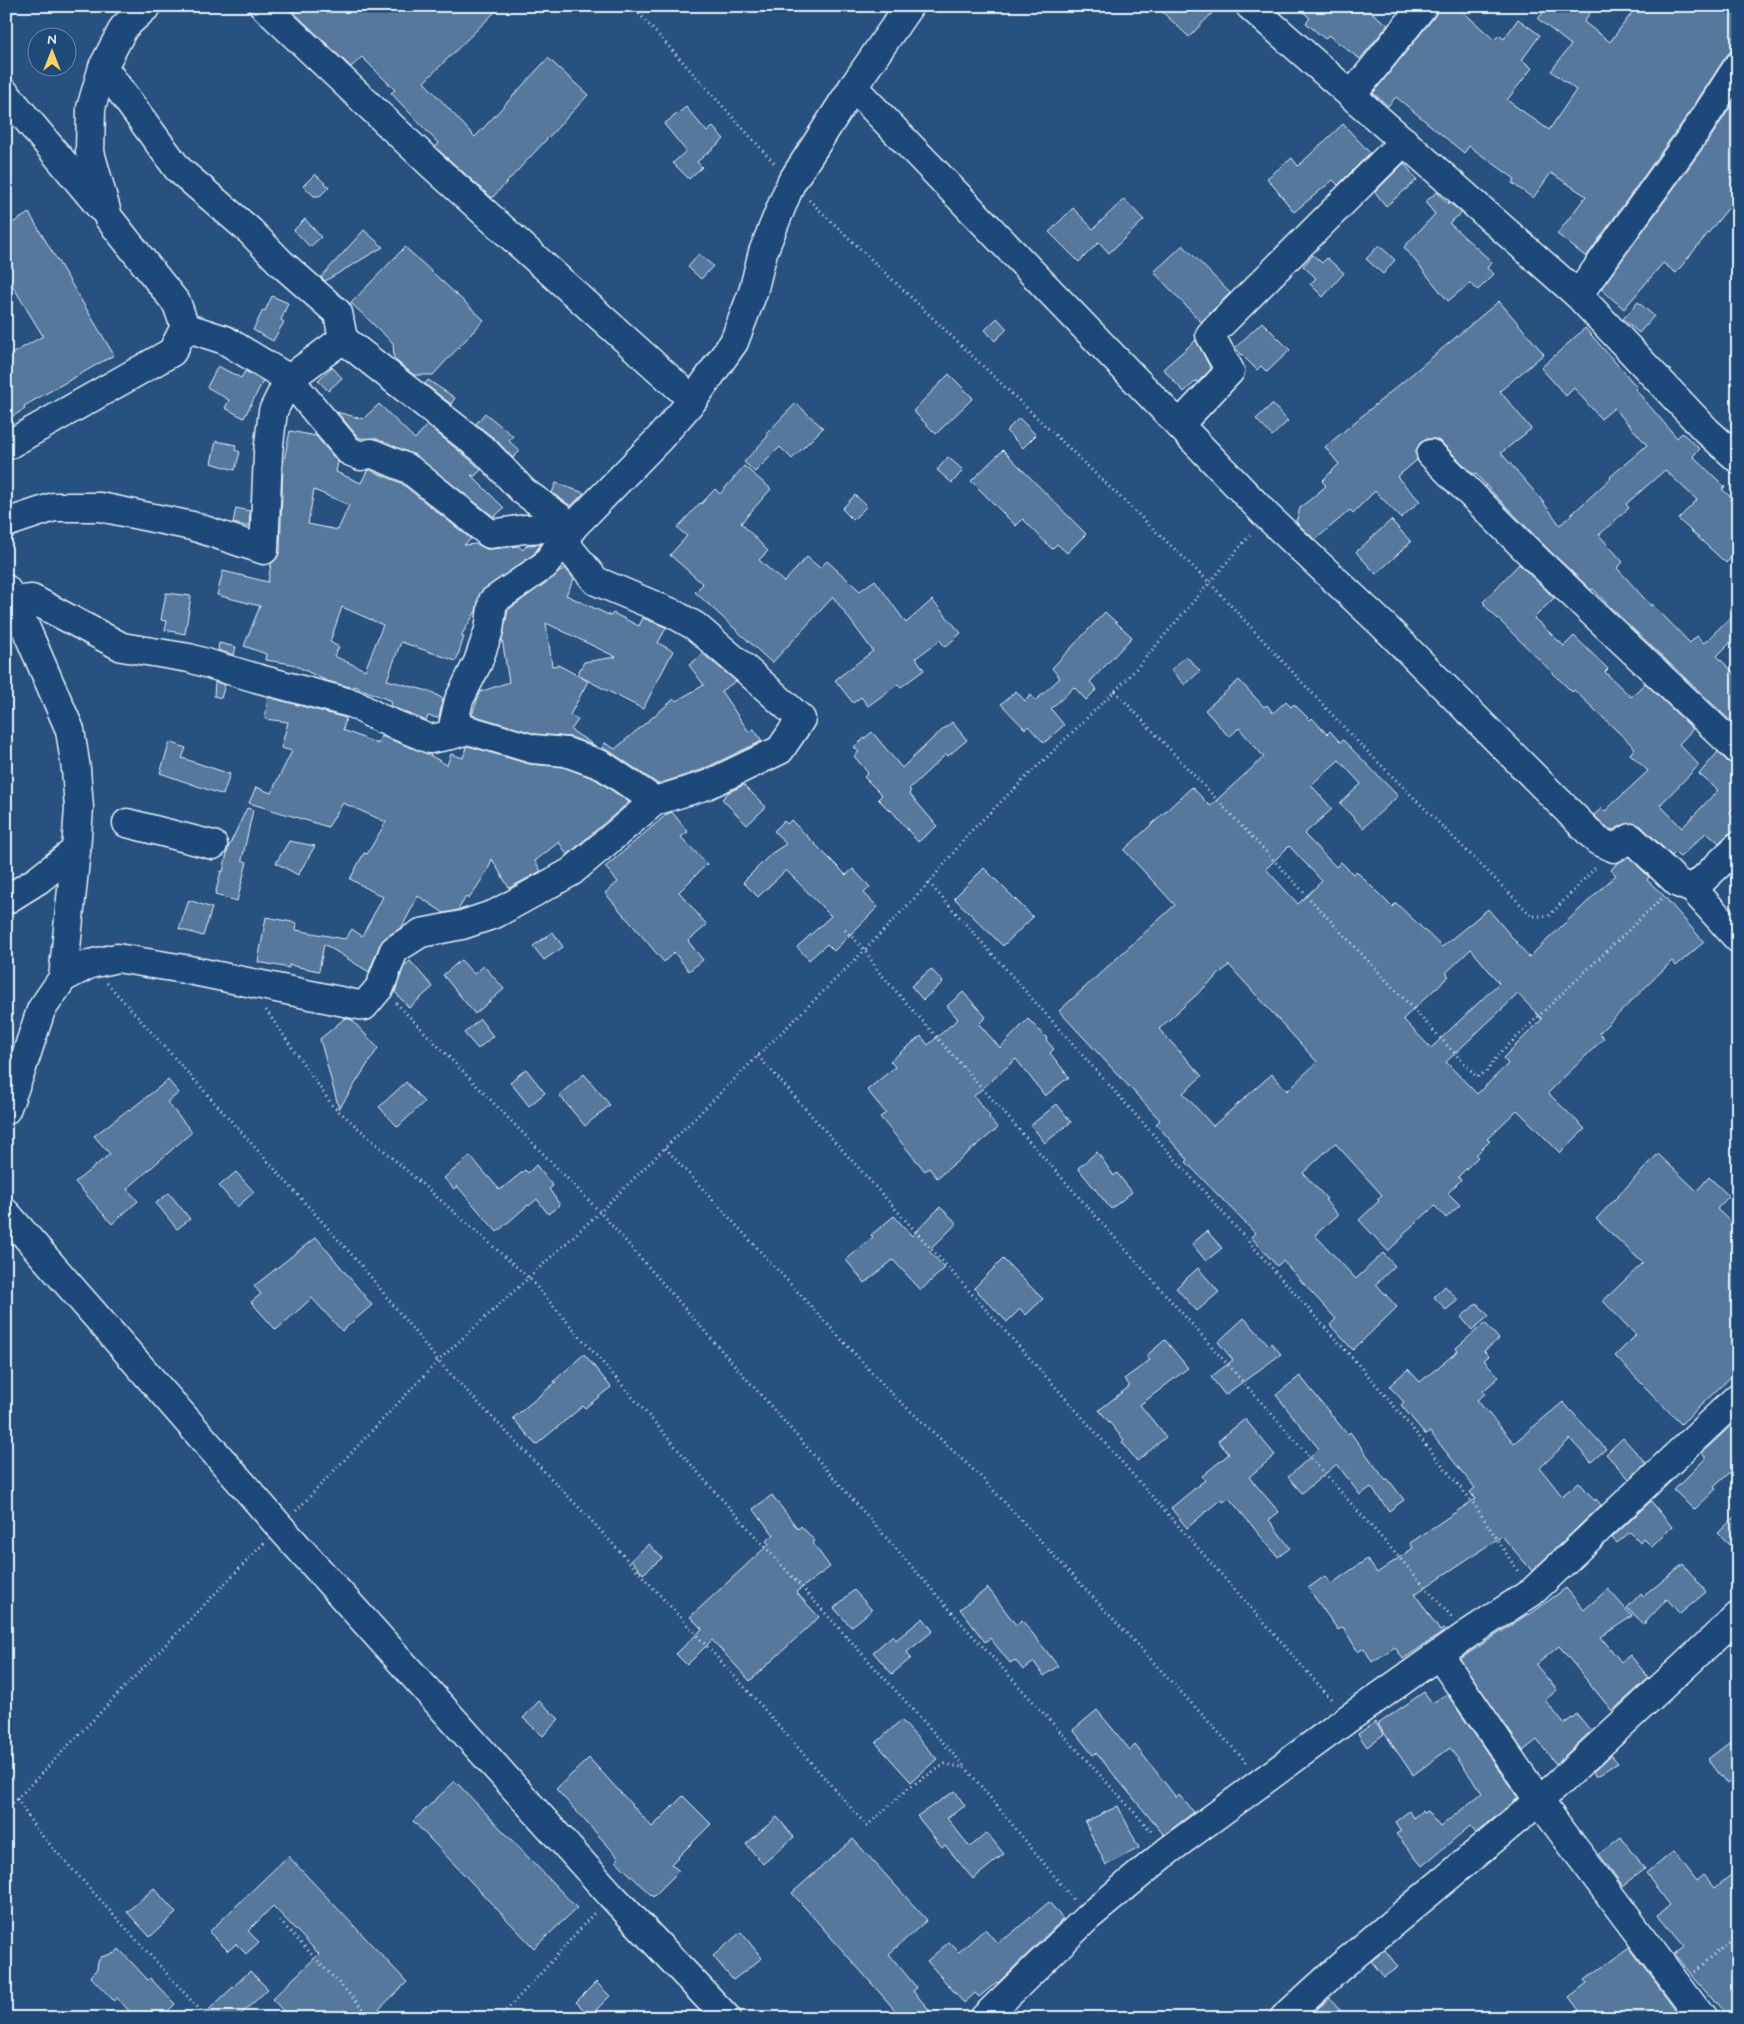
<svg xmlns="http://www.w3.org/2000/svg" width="1744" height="2024" font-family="Mynerve,sans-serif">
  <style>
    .building { fill: #57789d; stroke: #e8f1f8; fill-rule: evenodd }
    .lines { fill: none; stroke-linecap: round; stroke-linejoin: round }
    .minor-casing { stroke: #e8f1f8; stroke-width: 31 }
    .path { stroke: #e8f1f8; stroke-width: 3; stroke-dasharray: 1 4; stroke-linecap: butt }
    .minor { stroke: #1f4a7a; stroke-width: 28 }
  </style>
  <rect width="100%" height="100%" fill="#27517f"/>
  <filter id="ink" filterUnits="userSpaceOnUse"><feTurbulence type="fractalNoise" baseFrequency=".02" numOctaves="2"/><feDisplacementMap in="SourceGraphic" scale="10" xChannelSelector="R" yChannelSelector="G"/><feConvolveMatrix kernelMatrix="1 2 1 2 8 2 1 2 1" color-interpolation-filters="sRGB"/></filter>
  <g filter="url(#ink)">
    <g class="building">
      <polygon points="287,6 501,6 424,82 475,137 548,58 588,95 492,198 435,147 439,144 391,93 395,90 362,57 351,67"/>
      <polygon points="1156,6 1219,6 1189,37"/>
      <polygon points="1296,6 1363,6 1388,25 1360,59 1328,35 1325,39 1306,23 1310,18"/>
      <polygon points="1438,6 1457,6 1494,40 1499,35 1504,39 1518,19 1540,35 1522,60 1532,68 1507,100 1549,130 1576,90 1551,71 1571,45 1538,19 1548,6 1594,6 1584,22 1610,42 1637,6 1738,6 1738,51 1730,52 1725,58 1687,116 1586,257 1557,234 1586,196 1551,173 1533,198 1512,183 1515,179 1469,146 1464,153 1396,97 1388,106 1373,93 1435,16"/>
      <polygon points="1738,95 1738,196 1676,273 1663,263 1624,309 1601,289 1713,134"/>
      <polygon points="686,107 707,132 713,127 724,139 697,162 702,167 689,179 673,163 686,151 664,124"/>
      <polygon points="1343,124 1370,153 1338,185 1333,180 1294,212 1267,178 1292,158 1298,166"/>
      <polygon points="1404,163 1417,180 1386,206 1375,192"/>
      <polygon points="315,174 329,187 320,196 314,196 303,186"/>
      <polygon points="1437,192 1448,204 1449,202 1462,213 1449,223 1492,262 1487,268 1494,274 1478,290 1470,283 1448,301 1404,247 1435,214 1425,202"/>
      <polygon points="1124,199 1144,220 1109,253 1099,242 1079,262 1049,232 1073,208 1093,229"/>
      <polygon points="29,213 114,355 24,406 25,409 6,420 6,357 43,336 6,275 6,227"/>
      <polygon points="305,219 321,237 310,247 294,230"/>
      <polygon points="364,230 383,247 325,281 321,277"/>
      <polygon points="1183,245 1230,293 1201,322 1154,272"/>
      <polygon points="1379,245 1395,260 1383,274 1366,259"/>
      <polygon points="405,247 484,320 433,375 414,375 394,359 393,343 351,303"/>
      <polygon points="699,254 713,266 701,279 688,267"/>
      <polygon points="1313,255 1322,263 1327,258 1344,273 1323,297 1310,284 1316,278 1303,266"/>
      <polygon points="272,296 288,303 281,320 284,322 273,341 253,330 263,310 265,311"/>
      <polygon points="1499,301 1544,354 1500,391 1531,429 1501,453 1540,498 1560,525 1611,478 1610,477 1647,445 1614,408 1601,419 1574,388 1566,396 1541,368 1585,328 1637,387 1635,389 1677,438 1682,433 1700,449 1693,456 1725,487 1722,489 1738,504 1738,550 1726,563 1678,519 1697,500 1665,470 1626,504 1629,508 1599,535 1623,562 1617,568 1651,606 1652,604 1690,643 1697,636 1704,643 1738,610 1738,635 1717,656 1738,677 1738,728 1610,607 1593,589 1591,590 1549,550 1493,493 1475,473 1473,474 1442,443 1436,439 1427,439 1420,443 1416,450 1417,460 1397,477 1420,501 1401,518 1375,491 1353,513 1350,510 1315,540 1296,522 1300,508 1326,486 1322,481 1339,464 1325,447"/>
      <polygon points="1638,302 1654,316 1639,333 1623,319"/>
      <polygon points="997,318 1007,329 995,341 985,330"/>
      <polygon points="1262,322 1290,350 1267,372 1261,366 1257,370 1235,348"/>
      <polygon points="1196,340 1211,369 1198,382 1196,381 1184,392 1163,369"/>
      <polygon points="218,366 241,378 245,371 263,381 244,418 225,408 229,400 207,387"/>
      <polygon points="332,367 342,378 328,391 318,380"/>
      <polygon points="949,374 973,398 936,434 913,411"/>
      <polygon points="428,380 455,398 451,404 425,384"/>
      <polygon points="796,403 823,428 792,459 780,447 755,472 744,462 768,436 766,434"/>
      <polygon points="379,404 415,439 427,425 474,463 481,470 475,476 471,475 504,508 494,517 415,455 377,439 359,438 337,412 363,419"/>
      <polygon points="1272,404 1288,421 1272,436 1256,419"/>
      <polygon points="485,413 513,436 509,441 520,451 513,458 495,439 476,424"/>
      <polygon points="1019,418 1036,435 1023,448 1006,431"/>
      <path d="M290,431l26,5 22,26 -2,10 25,11 6,-12 3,-1 31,13 70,56 -7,6 13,-1 9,5h6l26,-3 5,4 4,-5 14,-1 -7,10 -54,39 -4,18 -15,25 3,1 -8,24 -55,-19 -14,38 45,12 11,7 -4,19 -11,-2 -2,5 -36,-15 1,-5 -37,-15v2l-27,-7 -35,-17 -27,-4 1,-6 -22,-8 16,-40 -43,-11 6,-24 45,11 3,-18 6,-6 3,-7 3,-86zM314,490l35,15 -11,25 -30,-6zM342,607l41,18 -18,45 -31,-14 5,-9 -9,-5z"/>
      <polygon points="216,441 236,445 235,450 240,452 235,470 211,463"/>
      <polygon points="1003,450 1086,534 1067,553 1057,544 1052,549 1023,519 1016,526 971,481"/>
      <polygon points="948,457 963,470 952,483 937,470"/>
      <polygon points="744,466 771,489 741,523 768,551 759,560 784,582 807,557 820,568 827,561 860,591 875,580 906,623 932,600 961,633 945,647 940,640 916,658 924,670 901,687 898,684 868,706 861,697 853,703 835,680 873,651 833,597 772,663 695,592 703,584 670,555 687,536 677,528 700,503 701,504 715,489 720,494"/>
      <polygon points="556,483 584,493 571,506 552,493"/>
      <polygon points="855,495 867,506 853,520 842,509"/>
      <polygon points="236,508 250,511 249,527 233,523"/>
      <polygon points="1391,520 1411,542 1376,574 1356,552"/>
      <polygon points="1519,564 1554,598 1534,618 1564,646 1574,636 1608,669 1605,672 1631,697 1645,683 1693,729 1679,744 1699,765 1660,805 1682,828 1718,790 1699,774 1718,752 1728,762 1738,765 1738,804 1729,813 1738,822 1738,831 1728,834 1719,843 1707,832 1680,857 1675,853 1672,856 1641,826 1632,823 1623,825 1613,830 1607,828 1594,815 1602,808 1605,811 1648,771 1630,754 1635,748 1574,690 1572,692 1484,605 1485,604 1483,602"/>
      <polygon points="565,568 574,579 566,595 611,616 613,613 639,626 643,618 665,627 666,628 658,643 673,651 643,709 577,675 584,662 616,657 546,623 552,666 558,665 588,681 570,715 578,720 571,730 597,747 571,737 536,734 472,715 480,692 509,682 502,639 508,610"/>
      <polygon points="166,593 191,596 185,634 165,630 167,621 161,620"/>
      <polygon points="1105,612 1132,637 1090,682 1097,689 1086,700 1074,687 1051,709 1064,725 1044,743 1028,726 1025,729 1001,704 1016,691 1025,701 1031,695 1036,700 1060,678 1052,668"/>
      <polygon points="219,643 236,647 234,655 218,650"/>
      <polygon points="703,654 736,681 721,691 749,732 754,729 762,741 701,770 658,784 611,752 602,748 605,743 615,749 674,699 676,701 704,685 689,665"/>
      <polygon points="1186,656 1200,671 1185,685 1171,670"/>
      <path d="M1239,680l25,27 3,-2 6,8 13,-12 5,6 3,-3 16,16 2,-2 15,16 3,-3 10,11 3,-2 55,56 -35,32 -23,-25 21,-19 -22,-24 -28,25 21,24 -28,25 32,33 5,-5 12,12 3,-3 36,36 4,-4 46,44 46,-38 41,48 87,-82 -5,-5 6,-7 12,-6 20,20 -2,3 16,15 41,47 -28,24 -4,-5 -73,72 5,5 -56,55 37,36 -25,24 -43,-43 -30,29 3,2 -14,14 2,2 -20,20 3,3 -13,13 12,12 -14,13 -11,-12 -32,28 1,2 -16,15 -29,-31 20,-19 -2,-2 5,-4 -47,-52 -32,30 24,26 -2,1 13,15 -23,20 41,44 27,-26 12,13 -19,18 21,23 -44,43 -23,-25 6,-6 -53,-58 -6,5 -26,-29 4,-4 -69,-71 2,-2 -32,-36 4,-4 -101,-109 116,-106 -51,-55 68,-63 18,19 54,-49 -25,-29 -10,9 -24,-27zM1289,846l33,35 -24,23 -32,-35zM1471,949l28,34 -68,65 -28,-29 46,-43 -3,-3zM1229,965l88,97 -30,29 -15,-17 -59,52 -30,-33 19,-17 -43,-47zM1518,994l24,25 -39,39 5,6 -31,30 -31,-32z"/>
      <polygon points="215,682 225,685 221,698 214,696"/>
      <polygon points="268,697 346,718 343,730 378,744 381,736 428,754 447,765 451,754 463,758 466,747 468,746 529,764 563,767 595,779 629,802 567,855 559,842 535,861 541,871 509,888 492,859 488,870 469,899 466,897 458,910 444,913 418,896 402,927 386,937 380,944 369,972 324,944 319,971 289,965 289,968 258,962 266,917 297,923 296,930 345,939 352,929 362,936 383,897 350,879 364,853 367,854 386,822 343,803 328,827 249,803 256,787 271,793 292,751 281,748 288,722 265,719"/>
      <polygon points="952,722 967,740 948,756 946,754 909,789 911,791 909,793 937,826 918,842 891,810 890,811 878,799 882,795 864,777 868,773 854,756 859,752 854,747 872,732 902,768 933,738"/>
      <polygon points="170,742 186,748 182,758 230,774 223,795 160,773"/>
      <polygon points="744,785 766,807 747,825 722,799 729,792"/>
      <polygon points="247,808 253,810 242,860 247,862 237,901 215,895 221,871 223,872 228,848"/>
      <polygon points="672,812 688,832 681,837 707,864 679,892 707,925 688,941 703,960 689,971 674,952 664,962 605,893 618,882 605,867 667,814"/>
      <polygon points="791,820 846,875 853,869 870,887 864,893 878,907 834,951 827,944 809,960 797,947 831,916 786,870 758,897 743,882 772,853 786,844 774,831 784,821 787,824"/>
      <polygon points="289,841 315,846 298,875 276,863"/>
      <polygon points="984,868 1033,917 1003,946 954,898"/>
      <polygon points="189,900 212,908 203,936 179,929"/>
      <polygon points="553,932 563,947 544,960 533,946"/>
      <polygon points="461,960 474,974 484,966 504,989 475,1014 443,975"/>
      <polygon points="410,961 433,987 409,1008 395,992 404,966"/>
      <polygon points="931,969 943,982 923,1000 911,986"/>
      <polygon points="963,992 986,1017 979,1024 1000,1048 1028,1019 1047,1038 1046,1040 1054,1049 1050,1053 1069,1077 1045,1096 1016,1059 974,1096 990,1116 989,1118 998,1128 937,1178 929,1168 925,1171 880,1117 886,1113 867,1090 895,1067 890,1061 921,1036 928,1045 958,1019 947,1006"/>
      <polygon points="345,1018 352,1020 378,1048 339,1109 320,1039"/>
      <polygon points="480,1019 493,1036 478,1049 464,1033"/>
      <polygon points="526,1069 545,1093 529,1106 510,1082"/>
      <polygon points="584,1074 610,1105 585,1126 559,1095"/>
      <polygon points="168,1080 179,1093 167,1102 192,1132 127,1189 138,1201 112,1224 75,1182 110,1154 94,1136 129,1109 130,1110"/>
      <polygon points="406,1082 424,1102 398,1127 379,1107"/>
      <polygon points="1057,1104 1071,1122 1045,1143 1031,1125"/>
      <polygon points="1097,1152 1114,1176 1117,1173 1132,1192 1111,1209 1078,1168"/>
      <polygon points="1658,1154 1697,1191 1709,1177 1729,1196 1717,1209 1738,1229 1738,1370 1681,1424 1615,1356 1636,1335 1603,1301 1643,1263 1596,1219"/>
      <polygon points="470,1156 500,1190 525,1170 528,1173 536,1165 553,1186 549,1189 560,1205 548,1214 537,1199 529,1206 528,1205 497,1232 457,1186 454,1189 444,1178"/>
      <polygon points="236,1172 254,1192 237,1207 219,1186"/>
      <polygon points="169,1193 190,1219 177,1229 156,1203"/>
      <polygon points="940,1207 957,1223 929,1251 945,1268 921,1290 893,1260 865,1283 846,1260 873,1237 871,1235 894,1216 912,1236"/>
      <polygon points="1207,1231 1222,1248 1206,1261 1192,1244"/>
      <polygon points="316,1237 372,1305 342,1331 312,1298 276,1330 251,1302 261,1294 254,1286"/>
      <polygon points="1003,1259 1043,1299 1026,1315 1020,1309 1007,1322 974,1288"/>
      <polygon points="1198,1268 1219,1292 1197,1311 1176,1288"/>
      <polygon points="1445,1286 1458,1300 1446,1310 1434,1297"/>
      <polygon points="1477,1303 1489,1316 1472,1330 1461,1317"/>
      <polygon points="1244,1318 1269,1345 1271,1343 1281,1354 1225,1395 1211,1377 1233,1360 1218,1342"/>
      <polygon points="1485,1323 1499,1339 1484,1351 1489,1356 1484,1360 1499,1377 1483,1391 1485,1394 1477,1400 1514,1443 1563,1402 1606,1449 1591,1462 1570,1439 1540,1468 1562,1496 1579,1482 1595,1501 1596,1499 1601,1505 1532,1571 1502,1536 1415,1594 1440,1631 1443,1629 1445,1631 1403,1659 1395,1647 1372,1662 1364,1648 1358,1652 1343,1627 1338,1630 1308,1588 1325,1576 1331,1584 1367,1559 1377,1573 1413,1548 1410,1543 1475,1499 1470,1492 1475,1488 1430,1432 1426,1435 1401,1405 1404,1402 1389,1386 1408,1369 1420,1382 1458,1351 1456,1348"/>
      <polygon points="1165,1340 1188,1368 1140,1405 1166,1437 1137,1461 1122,1442 1124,1440 1099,1410 1130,1386 1124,1379 1150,1360 1146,1356"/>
      <polygon points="584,1354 611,1387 585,1408 583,1406 536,1445 513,1418 556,1382 554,1381"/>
      <polygon points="1300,1376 1347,1434 1350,1432 1386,1481 1388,1479 1404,1500 1389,1511 1371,1487 1360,1495 1337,1464 1302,1493 1288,1477 1319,1449 1276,1395"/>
      <polygon points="1245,1419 1275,1455 1249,1477 1279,1512 1269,1520 1290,1548 1278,1557 1229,1498 1223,1502 1221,1499 1187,1528 1171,1508 1205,1480 1202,1476 1229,1454 1218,1441"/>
      <polygon points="1738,1419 1738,1465 1714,1487 1716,1489 1694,1510 1674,1490 1706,1458 1702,1453"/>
      <polygon points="1623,1438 1646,1463 1629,1479 1606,1454"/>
      <polygon points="772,1495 798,1529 801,1526 815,1541 813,1543 830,1567 796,1592 819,1617 750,1681 712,1640 687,1665 676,1654 702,1629 690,1617 769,1544 766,1541 774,1535 753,1509"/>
      <polygon points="1651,1501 1672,1527 1652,1547 1643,1538 1640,1542 1630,1532 1617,1543 1612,1538"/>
      <polygon points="1738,1514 1738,1553 1718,1533"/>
      <polygon points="649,1544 662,1558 643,1574 631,1560"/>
      <polygon points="1683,1564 1706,1592 1680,1614 1667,1599 1644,1624 1627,1608 1641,1593 1644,1596"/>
      <polygon points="988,1588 1016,1625 1022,1620 1058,1666 1044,1676 1034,1662 1023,1670 1015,1660 1010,1663 990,1638 985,1642 960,1609"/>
      <polygon points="1566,1588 1584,1610 1608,1589 1632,1616 1601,1637 1621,1662 1630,1655 1649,1678 1612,1711 1559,1646 1536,1665 1557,1690 1545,1700 1564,1724 1577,1714 1591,1731 1556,1764 1537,1740 1523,1751 1460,1659 1528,1614 1529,1615"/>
      <polygon points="854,1590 872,1610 851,1627 834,1608"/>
      <polygon points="923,1618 933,1631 907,1652 911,1658 892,1674 873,1652 893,1635 896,1640"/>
      <polygon points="1424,1692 1432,1703 1447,1694 1518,1798 1476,1833 1470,1826 1422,1866 1396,1834 1401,1831 1395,1822 1409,1811 1413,1818 1422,1811 1423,1813 1427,1811 1440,1827 1482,1793 1450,1748 1413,1775 1378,1724"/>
      <polygon points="539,1701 559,1719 543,1736 523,1718"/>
      <polygon points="1097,1710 1130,1750 1135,1745 1176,1797 1179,1795 1194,1812 1164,1835 1096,1753 1093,1755 1073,1730"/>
      <polygon points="901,1720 937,1759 911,1782 876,1743"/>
      <polygon points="1375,1722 1384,1734 1367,1747 1358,1734"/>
      <polygon points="1738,1736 1738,1776 1727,1784 1708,1759"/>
      <polygon points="1611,1755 1618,1763 1596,1777 1593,1772"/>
      <polygon points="589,1758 652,1827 683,1796 711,1824 671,1864 679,1871 653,1897 616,1861 619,1858 556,1789"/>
      <polygon points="455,1781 577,1908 534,1948 413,1821"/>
      <polygon points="955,1791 965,1806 947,1818 970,1847 987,1833 1004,1854 973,1879 945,1845 942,1847 917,1816"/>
      <polygon points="1118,1806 1139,1848 1106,1865 1085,1822"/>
      <polygon points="777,1817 794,1837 763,1864 746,1844"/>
      <polygon points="1621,1837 1645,1869 1623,1886 1599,1854"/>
      <polygon points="853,1839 927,1920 889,1954 917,1988 913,1991 936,2018 902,2018 792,1893"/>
      <polygon points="1674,1851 1697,1881 1704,1875 1715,1888 1738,1869 1738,2011 1729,2018 1728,2018 1674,1954 1684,1946 1658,1915 1670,1905 1646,1874"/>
      <polygon points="288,1856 407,1982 370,2018 290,2018 272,1999 319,1954 273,1906 248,1931 259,1942 246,1954 236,1944 228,1951 209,1932"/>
      <polygon points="154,1888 176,1913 150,1937 127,1912"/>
      <polygon points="1049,1902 1063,1919 998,1983 997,1982 979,1997 975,1993 964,2003 927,1961 949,1942 959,1952 985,1929 997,1943 1005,1937 1006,1938"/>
      <polygon points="741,1932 762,1958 733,1980 713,1956"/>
      <polygon points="1629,1947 1682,2018 1585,2018 1569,1997 1587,1983 1585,1980"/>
      <polygon points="119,1949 148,1980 150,1978 175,2004 161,2018 136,2018 117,1998 114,2001 90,1976 97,1969 98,1961 101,1957 115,1953"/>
      <polygon points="1385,1950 1398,1967 1384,1977 1371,1961"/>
      <polygon points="250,1971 268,1989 237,2018 200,2018"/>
      <polygon points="596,1982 610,1996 590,2016 576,2002"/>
      <polygon points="1330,1998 1347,2018 1307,2018"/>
    </g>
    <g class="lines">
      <g class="minor-casing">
        <g id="minor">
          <polyline points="264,6 433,166 693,400"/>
          <polyline points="1250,6 1578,295 1706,430 1738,459"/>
          <polyline points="103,67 178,169 250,231 281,263 338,313 343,339 485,451 523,491 573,527 658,440 693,400 734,342 753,292 763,252 791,183 853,87 909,6"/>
          <polyline points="853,87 1267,516 1384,626 1598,841 1614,848 1631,838 1678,883 1693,889 1738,939"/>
          <polyline points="6,94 101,208"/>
          <polyline points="1352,95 1423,6"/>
          <polyline points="1578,295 1700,125 1738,66"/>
          <polyline points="185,327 225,340 289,379 349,451 361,456 371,453 409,469 490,534 525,529 573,527"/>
          <polyline points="1180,424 1230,371 1210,335 1404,141"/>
          <polyline points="6,446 172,352 185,327 177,304 108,217 90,152 91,108 103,67 124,27 147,6"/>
          <polyline points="1431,454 1538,561 1738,750"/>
          <polyline points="6,523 54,507 100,507 192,526 264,550 268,453 273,411 289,379 343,339"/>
          <polyline points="6,589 14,601 70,730 76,769 79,808 76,850 63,978"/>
          <polyline points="14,601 32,599 122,647 189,658 256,678 354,704 379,718 430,739 451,735 459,700 478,662 489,630 493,601 545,565 573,527"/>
          <polyline points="451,735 468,730 533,749 566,752 602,765 655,801"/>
          <polyline points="127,823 213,845"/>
          <polyline points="1693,889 1738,846"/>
          <polyline points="6,900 38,880 76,850"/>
          <polyline points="6,1110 21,1071 41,1010 63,978 90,964 117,958 184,969 364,1006 380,987 394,950 421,933 462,925 495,914 571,872 655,801 707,785 780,750 801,719 743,667 695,626 672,613 596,581 563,541"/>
          <polyline points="6,1213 280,1527 610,1894 727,2018"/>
          <polyline points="1439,1655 1539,1801 1702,2018"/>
          <polyline points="984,2018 1088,1917 1169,1850 1349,1718 1468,1634 1532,1592 1738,1397"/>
          <polyline points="1284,2018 1340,1967 1539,1801 1738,1616"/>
        </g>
      </g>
      <g class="path">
        <polyline points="632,6 776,165"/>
        <polyline points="809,200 1209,582 1351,735 1532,916 1549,916 1597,866"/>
        <polyline points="1115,691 1477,1077 1487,1071 1498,1055 1662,898"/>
        <polyline points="929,883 1380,1389 1474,1504 1519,1573"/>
        <polyline points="845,930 865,950 878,971 1452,1617"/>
        <polyline points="107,983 361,1265 438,1361 588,1517 749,1692 867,1826 907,1789 945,1764 966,1768 1073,1899"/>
        <polyline points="396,1003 600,1212 963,1625 1153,1833"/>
        <polyline points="266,1010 332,1105 529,1278 708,1484 965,1767"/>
        <polyline points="758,1056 1059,1391 1333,1701"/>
        <polyline points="665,1148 889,1391 981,1477 1248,1764"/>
        <polyline points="296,1511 438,1361 600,1212 865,950 929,883 970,832 1129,677 1252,533"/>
        <polyline points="17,1799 36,1829 207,2018"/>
        <polyline points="6,1810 265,1542"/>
        <polyline points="280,1921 372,2018"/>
        <polyline points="1694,1972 1738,1935"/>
        <polyline points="499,2018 543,1971 595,1912"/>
      </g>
      <use href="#minor" class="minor"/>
    </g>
  </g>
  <rect width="1744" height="2024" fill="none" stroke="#1f4a7a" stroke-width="25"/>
  <rect x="12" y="12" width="1719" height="1999" fill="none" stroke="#e8f1f8" stroke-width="2" filter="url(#ink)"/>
  <g transform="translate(52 52)"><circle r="24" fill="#1f4a7a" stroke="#6f8dac"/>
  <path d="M0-4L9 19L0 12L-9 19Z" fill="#ffd166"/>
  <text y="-8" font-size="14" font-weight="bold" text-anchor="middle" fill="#e8f1f8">N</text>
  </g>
</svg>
